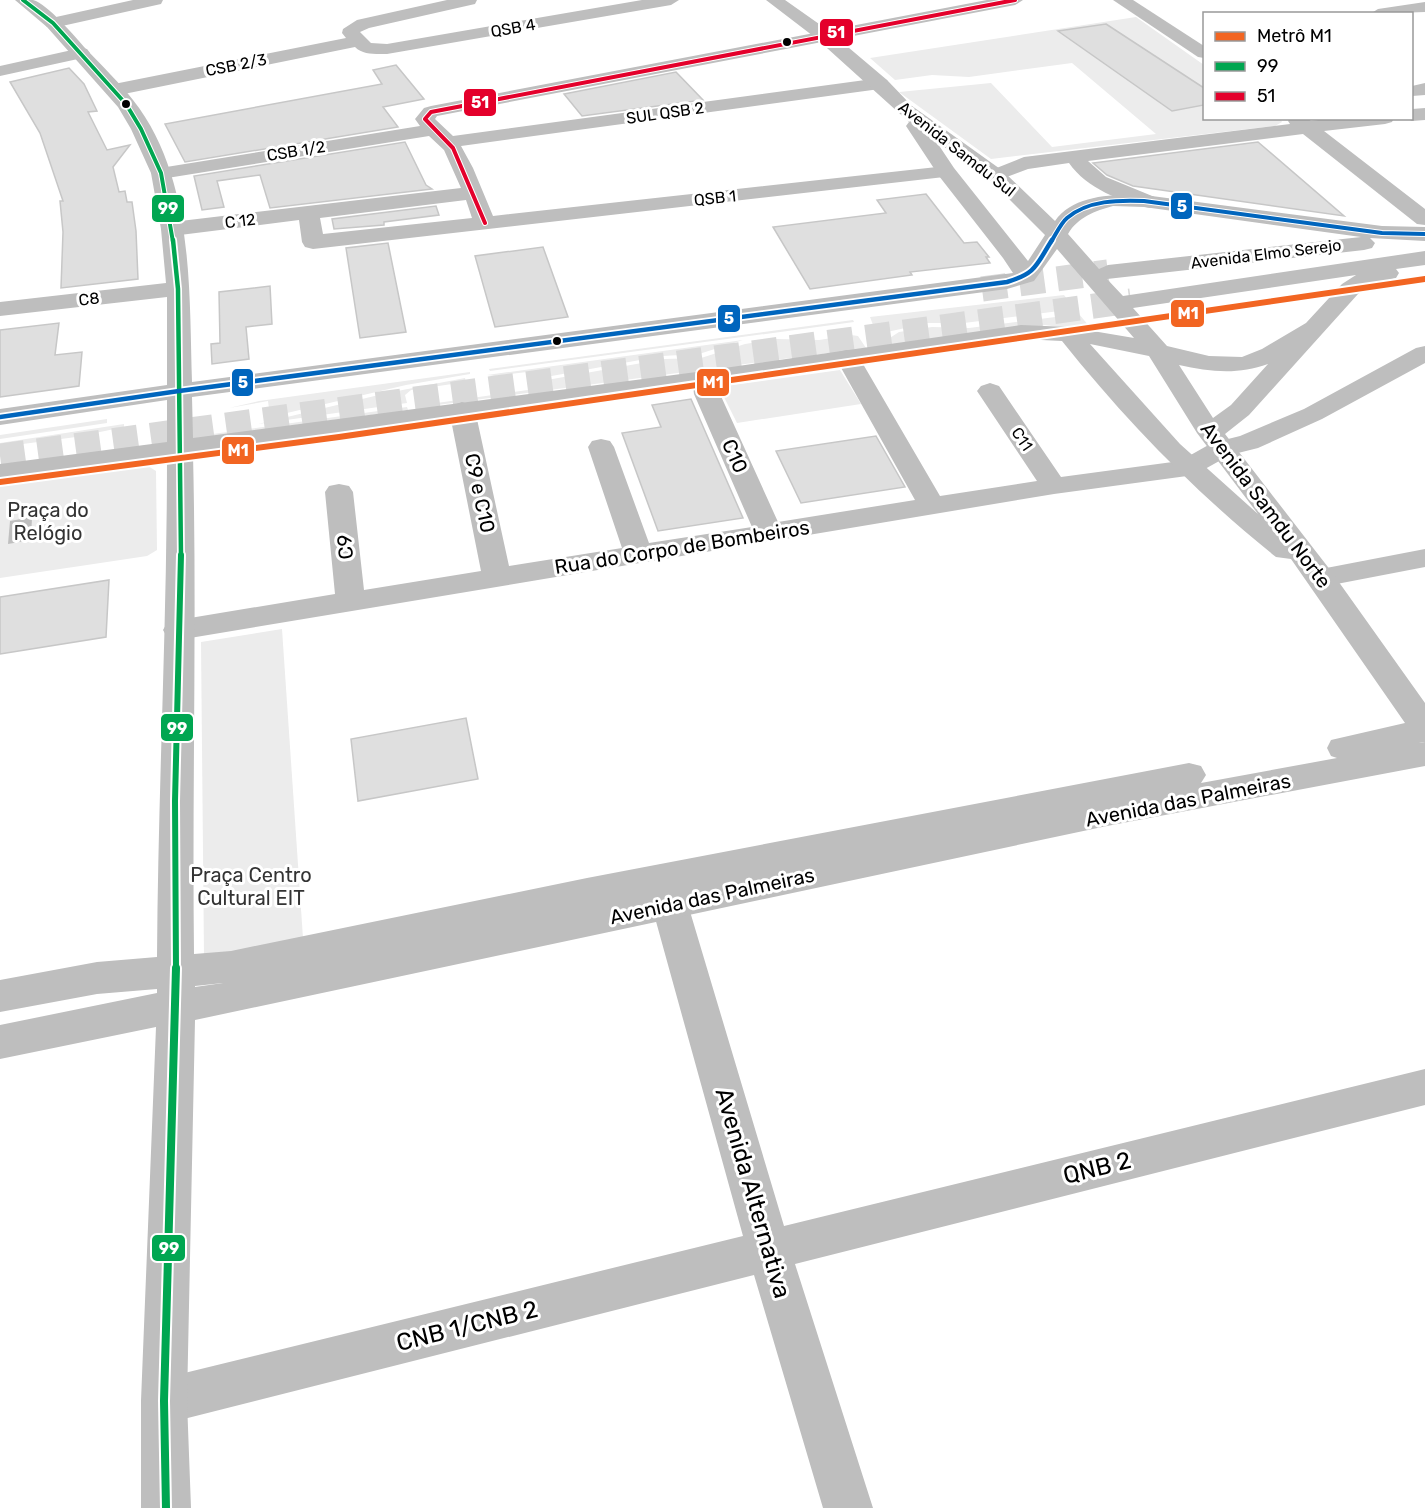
<svg xmlns="http://www.w3.org/2000/svg" width="1425" height="1508" font-family="Rubik,sans-serif">
  <style>
    .green { fill: #ececec }
    .water { fill: #bfbfbf }
    .building { fill: #dfdfdf; stroke: #c7c7c7; stroke-width: 1.5 }
    .lines { fill: none; stroke-linecap: round; stroke-linejoin: round }
    .major-tunnel { stroke: #d9d9d9; stroke-width: 25; stroke-dasharray: 25 13; stroke-linecap: butt }
    .minor { fill: #bebebe; fill-rule: evenodd }
    .major { fill: #bebebe; fill-rule: evenodd }
    .bus-1-far3-casing { stroke: #fff; stroke-width: 6 }
    .bus-1-far2-casing { stroke: #fff; stroke-width: 8 }
    .bus-1-far1-casing { stroke: #fff; stroke-width: 10 }
    .bus-1-casing { stroke: #fff; stroke-width: 12 }
    .bus-2-casing { stroke: #fff; stroke-width: 6 }
    .bus-3-far1-casing { stroke: #fff; stroke-width: 6 }
    .bus-3-casing { stroke: #fff; stroke-width: 8 }
    .bus-1-far3 { stroke: #00a651; stroke-width: 4 }
    .bus-1-far2 { stroke: #00a651; stroke-width: 4.5 }
    .bus-1-far1 { stroke: #00a651; stroke-width: 6 }
    .bus-1 { stroke: #00a651; stroke-width: 8 }
    .bus-2 { stroke: #e4002b; stroke-width: 4 }
    .bus-3-far1 { stroke: #0065bd; stroke-width: 4 }
    .bus-3 { stroke: #0065bd; stroke-width: 4.5 }
    .metro-1-casing { stroke: #fff; stroke-width: 10 }
    .metro-1 { stroke: #f26522; stroke-width: 6 }
    .bus-dot { fill: #000; stroke: #fff; stroke-width: 2 }
    .labels { text-anchor: middle; dominant-baseline: central; stroke-width: 6; stroke-linejoin: round; paint-order: stroke }
    .far-street-label { font-size: 16px; fill: #000; stroke: #fff }
    .street-label { font-size: 20px; fill: #000; stroke: #fff }
    .park-label { font-size: 20px; fill: #333; stroke: #fff }
    .near-street-label { font-size: 24px; fill: #000; stroke: #fff }
    .line-badge { stroke: #fff; stroke-width: 2 }
    .badge-label { font-size: 16px; text-anchor: middle; font-weight: bold; fill: #fff }
  </style>
  <rect width="100%" height="100%" fill="#fff"/>
  <g class="green">
    <polygon points="1136,17 1204,65 1204,118 1280,118 1282,122 1275,126 991,159 899,92 991,83 1052,147 1156,134 1072,63 969,77 932,75 895,80 870,58"/>
    <polygon points="1064,295 1075,309 964,323 928,323 887,332 875,330 870,317"/>
    <polygon points="1079,314 1094,332 1045,325 884,346 882,343 899,332 932,327 969,328"/>
    <polygon points="853,320 854,322 490,371 489,369"/>
    <polygon points="851,335 858,336 866,348 430,406 430,404 549,387 547,380 664,359 701,358 745,344 777,339 819,340"/>
    <polygon points="743,340 699,354 662,356 546,377 544,370 502,375 502,377 487,375"/>
    <polygon points="840,370 861,404 737,423 719,387"/>
    <polygon points="470,372 470,374 406,385 270,417 268,401 229,408 259,401"/>
    <polygon points="465,378 466,382 411,390 405,395 407,403 258,424 387,393"/>
    <polygon points="407,407 408,410 191,439 191,437"/>
    <polygon points="107,419 107,423 0,439 0,435"/>
    <polygon points="124,424 124,427 76,437 0,447 0,443"/>
    <polygon points="121,463 143,463 156,471 157,550 147,556 0,578 0,479"/>
    <polygon points="282,629 303,938 204,957 201,642"/>
  </g>
  <polygon class="water" points="32,517 31,540 8,544 10,521"/>
  <g class="building">
    <polygon points="1106,24 1204,88 1204,105 1172,111 1058,31"/>
    <polygon points="396,65 424,99 383,107 398,127 185,162 165,124 382,84 373,70"/>
    <polygon points="69,68 84,84 97,111 88,112 107,150 130,145 113,167 119,192 125,191 127,202 132,202 136,231 138,279 61,288 63,232 60,201 63,201 40,133 10,82"/>
    <polygon points="676,72 703,100 582,116 564,94"/>
    <polygon points="405,142 426,185 432,189 270,208 260,175 217,181 224,207 202,210 194,176"/>
    <polygon points="1258,142 1344,216 1133,186 1107,175 1093,163"/>
    <polygon points="926,194 964,243 977,242 989,257 986,257 990,263 910,272 912,275 810,289 773,227 886,213 877,200"/>
    <polygon points="436,206 439,215 384,222 384,225 334,229 332,219"/>
    <polygon points="388,243 406,332 360,338 346,248"/>
    <polygon points="543,247 568,317 495,327 475,256"/>
    <polygon points="270,286 272,324 246,327 249,359 212,364 211,344 220,343 219,292"/>
    <polygon points="59,323 55,355 82,352 79,386 0,397 0,330"/>
    <polygon points="691,399 743,518 658,531 622,433 661,427 652,405"/>
    <polygon points="876,436 905,487 801,503 776,451"/>
    <polygon points="109,580 106,637 0,654 0,597"/>
    <polygon points="466,718 478,779 358,801 351,739"/>
  </g>
  <g class="lines">
    <g class="major-tunnel">
      <polyline points="982,289 1108,272"/>
      <polyline points="0,456 1131,301"/>
    </g>
    <g class="minor">
      <polygon points="133,0 163,0 161,4 53,28 47,27 44,23 47,19"/>
      <path d="M447,0h30l-2,4 -106,24 -9,4 11,11 16,1 255,-44h37l-8,5 -284,49c-12,0 -24,1 -32,-7l-241,49 -7,-2 -2,-4 2,-4 7,-2 232,-46 -4,-5 1,-4 14,-9z"/>
      <path d="M987,0h36l-8,5 -578,111 -2,3 18,17 427,-58 7,2 2,4 -2,4 -426,58 12,22 20,48 453,-50 7,2 3,4 -3,4 -640,73 -8,-2 -3,-5 -3,-22 -127,16 -8,-2 -3,-5 3,-5 8,-2 289,-34 -17,-38 -15,-14 -268,43 -7,-2 -3,-4 3,-4 266,-43 -5,-7 9,-11 7,-2zM466,200l6,18 -149,16 -3,-16z"/>
      <polygon points="1113,0 1133,0 1204,46 1204,58 1198,57"/>
      <polygon points="1425,2 1425,12 1370,14 1378,9"/>
      <polygon points="81,48 87,49 90,53 87,57 0,76 0,66"/>
      <polygon points="1425,83 1425,95 1412,96 1412,86"/>
      <polygon points="1425,108 1425,120 1412,121 1405,118 1412,118 1412,109"/>
      <path d="M1290,118h17l4,3 23,-3h60l-2,4 -7,2 -61,7 101,78v16l-8,-1 -114,-90 -215,27 18,16 51,21 4,4 -4,4 -7,2c-29,-7 -63,-19 -81,-45l-41,6 -32,12 -7,-2 -3,-4 3,-4 35,-14 266,-33 -2,-3z"/>
      <polygon points="1425,346 1425,363 1322,419 1258,448 1230,455 1196,474 1187,476 1054,494 178,640 167,637 163,630 167,623 178,620 335,594 325,492 329,486 339,484 349,486 353,492 364,590 481,571 449,410 453,405 462,402 471,405 475,410 509,566 622,548 588,447 592,441 601,439 610,441 614,447 649,543 752,527 694,394 692,378 695,373 704,371 713,373 716,378 720,394 778,522 915,500 835,357 838,352 847,350 856,352 940,496 1037,481 977,391 981,386 990,383 999,386 1061,477 1180,461 1212,443 1240,436 1304,409 1416,348"/>
      <polygon points="1425,549 1425,567 1321,587 1311,585 1306,578 1311,571 1321,569"/>
      <polygon points="662,864 675,868 680,878 784,1226 1425,1069 1425,1105 795,1264 873,1508 823,1508 754,1275 164,1424 147,1418 141,1401 147,1384 164,1378 743,1236 644,878 649,868"/>
    </g>
    <path class="major" d="M15,0c5,0 13,0 18,0 15,4 42,37 53,49 16,17 33,33 47,51 61,77 56,189 59,282l821,-109 -10,-15 -64,-82 -33,-50 3,-4 -92,-83 -51,-39h19l44,31 58,49 25,26 91,65 52,50c18,-27 61,-27 89,-26l238,31 43,1v14l-55,-3 5,5 -3,5 -8,2 -257,29 16,17 302,-45v14l-29,4 3,4 -3,5 -23,6 -15,10 -109,121 -24,19 106,137 94,132v39l-6,1 6,-1v24l-318,60 -912,194 -8,381 4,107h-50v-107l15,-374 -156,32v-34l157,-32v-4l-60,5 -97,18v-32l97,-18 60,-5c1,-166 10,-333 10,-499l-167,22v-16l167,-22v-42l-167,25v-16l167,-24v-88l-167,19v-14l166,-19 -5,-54 -10,-56 -20,-44 -13,-22 -71,-80zM936,141l53,38 56,56 -17,26 -74,-93zM1113,206l31,1 217,30 -253,28 -9,4 -31,-35c10,-17 27,-23 45,-28zM1057,249l77,89 -65,-11 -48,-2 -317,46 -511,67 -1,-41 815,-108 27,-8zM1356,275l-14,9 -36,39 -44,26 -20,8 -33,-1 -42,-10 -34,-38zM1021,339l41,2c64,80 134,152 214,216l15,2 114,164 -74,17 -4,8 4,8 6,2 -136,25 5,-8 -5,-9 -12,-3 -602,115 -356,73 -37,3c-2,-166 3,-333 -1,-500l511,-69zM1090,344l59,12 48,77 61,81 -78,-70zM1268,364l-37,41 -18,13 -34,-53c31,7 59,10 89,-1zM223,983l-28,4v-1z"/>
    <g class="bus-1-far3-casing">
      <polyline id="bus-1-far3" points="23,0 53,23 126,104 141,129 161,173 173,242"/>
    </g>
    <g class="bus-1-far2-casing">
      <polyline id="bus-1-far2" points="173,240 178,289 181,557"/>
    </g>
    <g class="bus-1-far1-casing">
      <polyline id="bus-1-far1" points="176,969 175,801 181,555"/>
    </g>
    <g class="bus-1-casing">
      <polyline id="bus-1" points="166,1508 164,1401 176,968"/>
    </g>
    <g class="bus-2-casing">
      <polyline id="bus-2" points="485,223 453,148 425,119 431,112 1015,0"/>
    </g>
    <g class="bus-3-far1-casing">
      <path id="bus-3-far1" d="M1051,242c5,-8 10,-19 16,-24 21,-18 52,-18 77,-17l238,32 43,1"/>
    </g>
    <g class="bus-3-casing">
      <path id="bus-3" d="M0,417l179,-26 828,-109c30,-9 29,-17 45,-42"/>
    </g>
    <use href="#bus-1-far3" class="bus-1-far3"/>
    <use href="#bus-1-far2" class="bus-1-far2"/>
    <use href="#bus-1-far1" class="bus-1-far1"/>
    <use href="#bus-1" class="bus-1"/>
    <use href="#bus-2" class="bus-2"/>
    <use href="#bus-3-far1" class="bus-3-far1"/>
    <use href="#bus-3" class="bus-3"/>
    <g class="metro-1-casing">
      <polyline id="metro-1" points="0,482 339,437 1425,279"/>
    </g>
    <use href="#metro-1" class="metro-1"/>
  </g>
  <g class="bus-dot">
    <circle cx="787" cy="42" r="5"/>
    <circle cx="126" cy="104" r="5"/>
    <circle cx="557" cy="341" r="5"/>
  </g>
  <g class="labels">
    <g class="far-street-label">
      <text transform="translate(513 28) rotate(-10)">QSB 4</text>
      <text transform="translate(236 65) rotate(-11)">CSB 2/3</text>
      <text transform="translate(665 113) rotate(-8)">SUL QSB 2</text>
      <text transform="translate(957 149) rotate(38)">Avenida Samdu Sul</text>
      <text transform="translate(296 151) rotate(-9)">CSB 1/2</text>
      <text transform="translate(715 198) rotate(-6)">QSB 1</text>
      <text transform="translate(240 221) rotate(-7)">C 12</text>
      <text transform="translate(1266 254) rotate(-7)">Avenida Elmo Serejo</text>
      <text transform="translate(89 299) rotate(-7)">C8</text>
      <text transform="translate(1022 439) rotate(56)">C11</text>
    </g>
    <g class="street-label">
      <text transform="translate(735 456) rotate(66)">C10</text>
      <text transform="translate(480 493) rotate(78)">C9 e C10</text>
      <text transform="translate(1266 505) rotate(53)">Avenida Samdu Norte</text>
      <text transform="translate(345 547) rotate(-96)">C9</text>
      <text transform="translate(682 547) rotate(-9)">Rua do Corpo de Bombeiros</text>
      <text transform="translate(1188 800) rotate(-11)">Avenida das Palmeiras</text>
      <text transform="translate(712 896) rotate(-12)">Avenida das Palmeiras</text>
    </g>
    <g class="park-label">
      <text x="48" y="510">Praça do<tspan x="48" dy="23">Relógio</tspan></text>
      <text x="251" y="875">Praça Centro<tspan x="251" dy="23">Cultural EIT</tspan></text>
    </g>
    <g class="near-street-label">
      <text transform="translate(1097 1168) rotate(-14)">QNB 2</text>
      <text transform="translate(753 1193) rotate(74)">Avenida Alternativa</text>
      <text transform="translate(467 1326) rotate(-14)">CNB 1/CNB 2</text>
    </g>
  </g>
  <g class="line-badge">
    <rect x="819" y="18" width="35" height="29" rx="6" fill="#e4002b"/>
    <rect x="463" y="88" width="34" height="29" rx="6" fill="#e4002b"/>
    <rect x="1170" y="192" width="23" height="28" rx="6" fill="#0065bd"/>
    <rect x="151" y="194" width="34" height="29" rx="6" fill="#00a651"/>
    <rect x="1170" y="299" width="35" height="29" rx="6" fill="#f26522"/>
    <rect x="717" y="304" width="24" height="29" rx="6" fill="#0065bd"/>
    <rect x="231" y="368" width="23" height="29" rx="6" fill="#0065bd"/>
    <rect x="696" y="368" width="34" height="29" rx="6" fill="#f26522"/>
    <rect x="221" y="436" width="34" height="29" rx="6" fill="#f26522"/>
    <rect x="160" y="713" width="34" height="29" rx="6" fill="#00a651"/>
    <rect x="151" y="1234" width="35" height="28" rx="6" fill="#00a651"/>
  </g>
  <g class="badge-label">
    <text x="836" y="38">51</text>
    <text x="480" y="108">51</text>
    <text x="1182" y="212">5</text>
    <text x="168" y="214">99</text>
    <text x="1188" y="319">M1</text>
    <text x="729" y="324">5</text>
    <text x="243" y="388">5</text>
    <text x="713" y="388">M1</text>
    <text x="238" y="456">M1</text>
    <text x="177" y="734">99</text>
    <text x="169" y="1254">99</text>
  </g>
  <rect x="1203" y="12" width="210" height="108" fill="#ffffff" stroke="#999999" stroke-width="1.5"/>
  <rect x="1215" y="32" width="30" height="9" fill="#f26522" stroke="#999999" stroke-width="1.5"/>
  <text x="1257" y="42" font-size="18" fill="#000000">Metrô M1</text>
  <rect x="1215" y="62" width="30" height="9" fill="#00a651" stroke="#999999" stroke-width="1.5"/>
  <text x="1257" y="72" font-size="18" fill="#000000">99</text>
  <rect x="1215" y="92" width="30" height="9" fill="#e4002b" stroke="#999999" stroke-width="1.5"/>
  <text x="1257" y="102" font-size="18" fill="#000000">51</text>
</svg>
